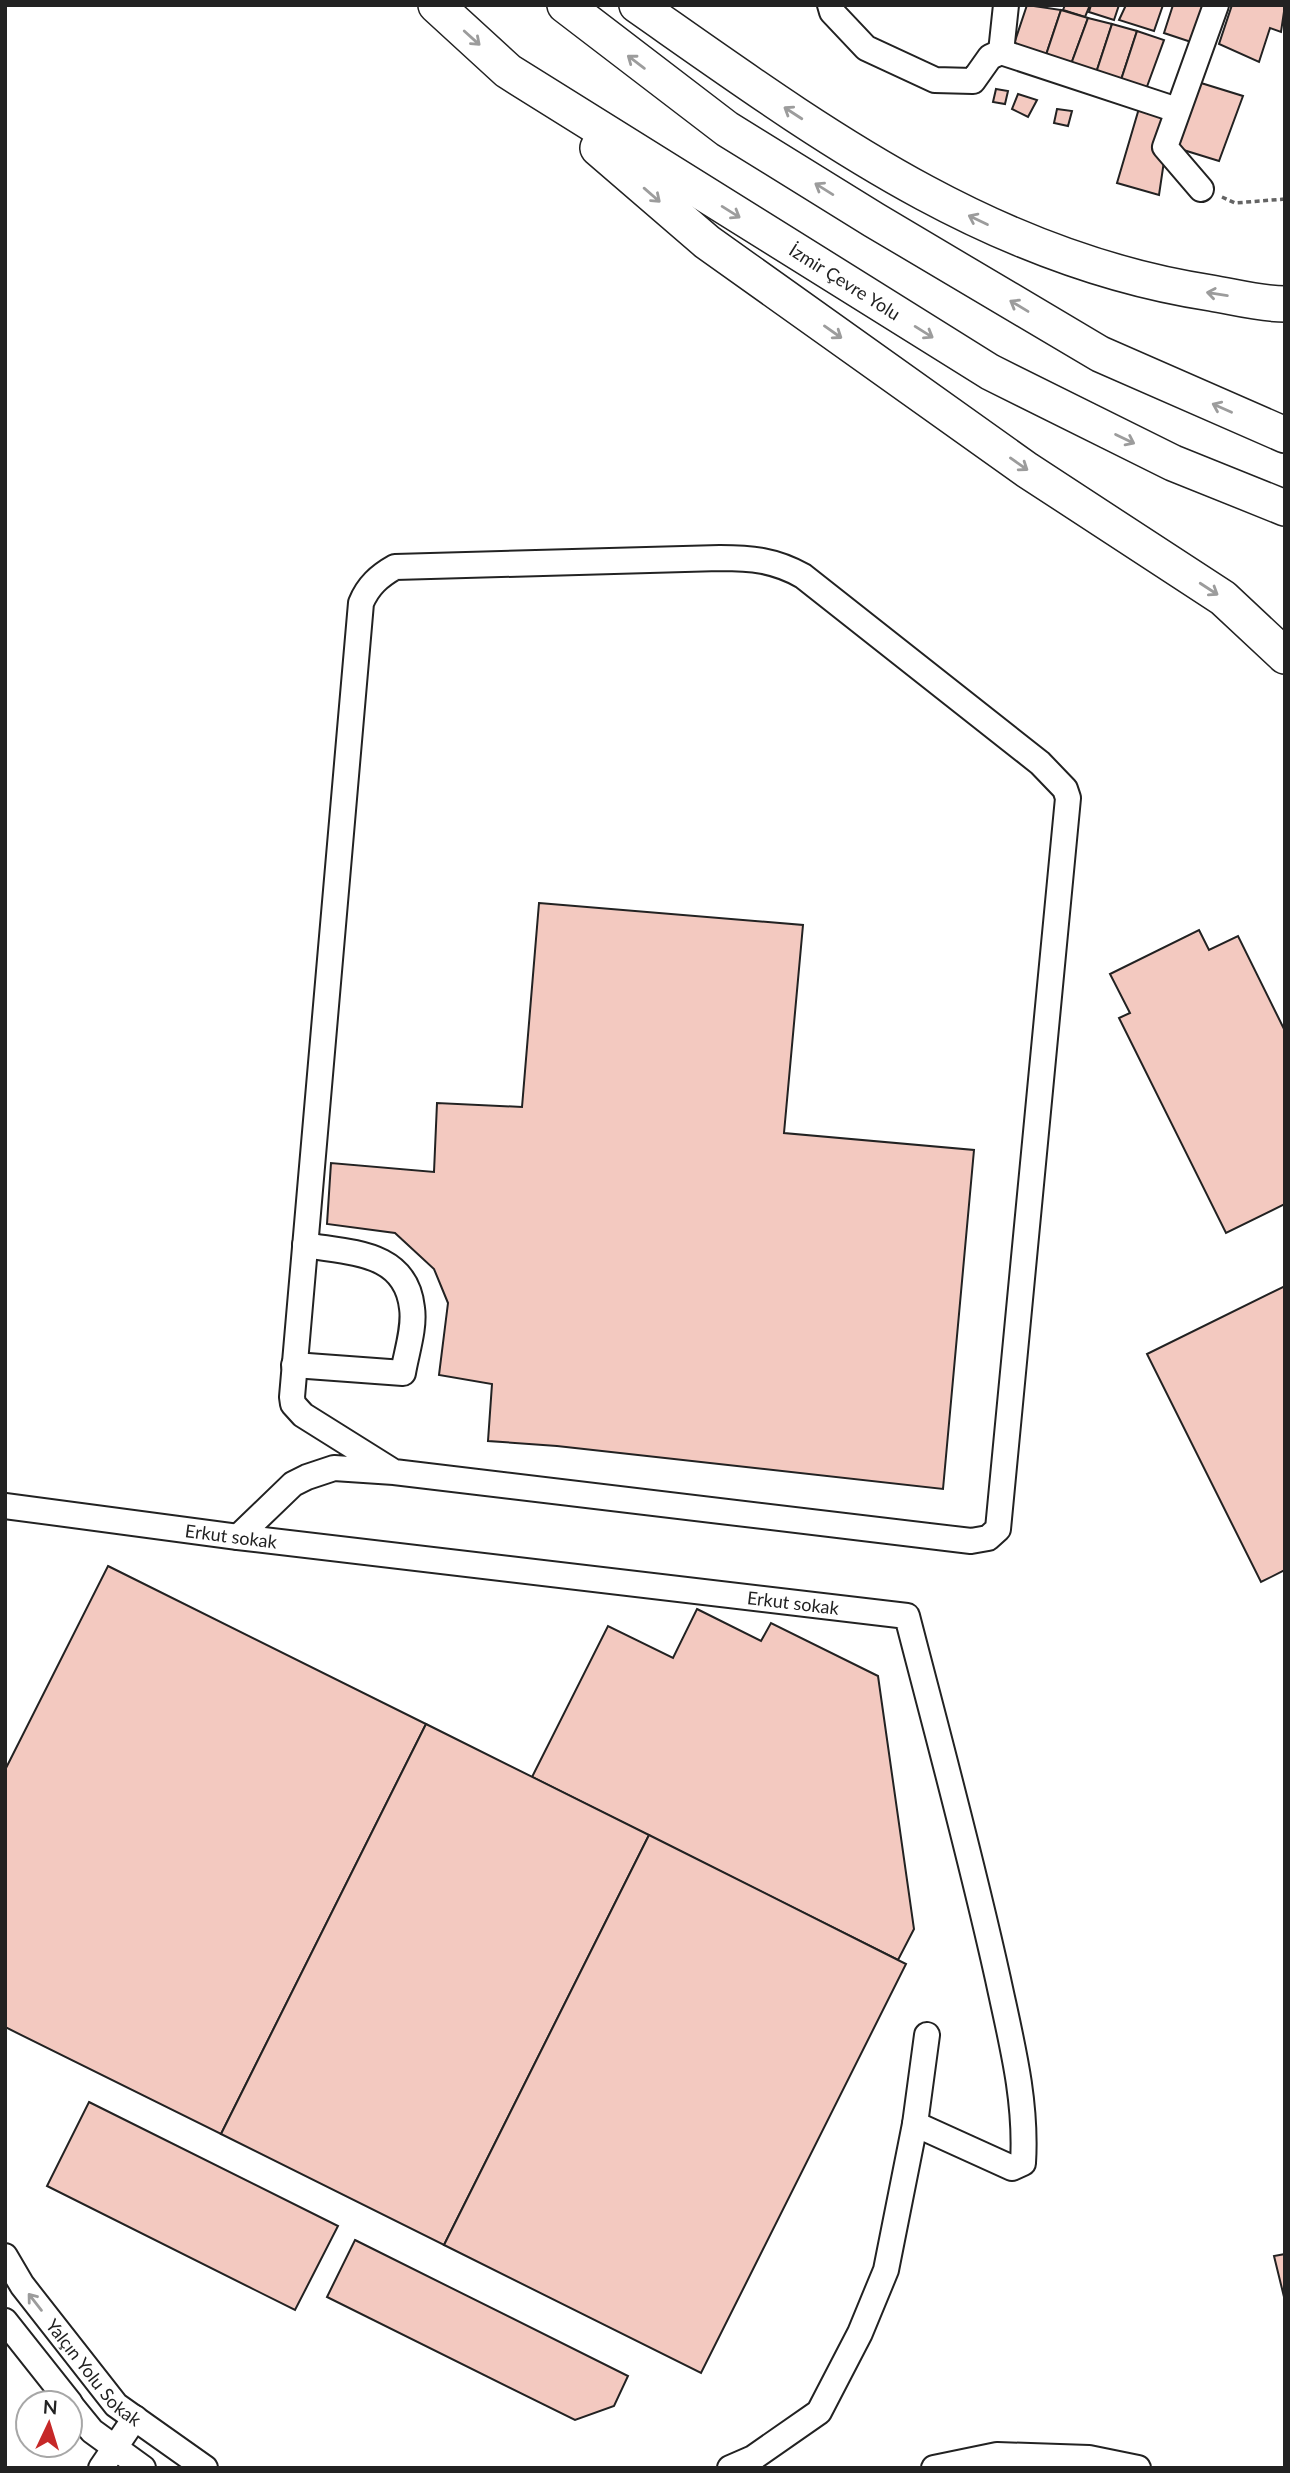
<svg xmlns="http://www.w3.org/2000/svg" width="1290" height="2473" font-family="Lato,sans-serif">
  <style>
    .building { fill: #f3c9c0; stroke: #222; stroke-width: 2 }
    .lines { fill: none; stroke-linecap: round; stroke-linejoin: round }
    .minor-casing { stroke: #222; stroke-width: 28 }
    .highway-casing { stroke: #222; stroke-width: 38 }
    .path { stroke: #646464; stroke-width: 3.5; stroke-dasharray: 5 3.5; stroke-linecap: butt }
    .minor { stroke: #fff; stroke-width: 24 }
    .highway { stroke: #fff; stroke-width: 35 }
    .oneway { stroke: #9c9c9c }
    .labels { text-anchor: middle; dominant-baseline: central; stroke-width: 5; stroke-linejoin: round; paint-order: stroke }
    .street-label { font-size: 18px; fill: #222; stroke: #fff }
  </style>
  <rect width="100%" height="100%" fill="#fff"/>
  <g class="building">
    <polygon points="1027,5 1061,10 1045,58 1013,47"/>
    <polygon points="1065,5 1090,5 1085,17 1063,10"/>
    <polygon points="1091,5 1119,5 1114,20 1089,12"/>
    <polygon points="1126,5 1163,5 1154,31 1119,20"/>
    <polygon points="1173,5 1204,5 1194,43 1164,33"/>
    <polygon points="1232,5 1285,5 1281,32 1270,28 1259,62 1219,44"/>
    <polygon points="1061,10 1088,18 1070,67 1045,58"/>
    <polygon points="1088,18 1112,24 1096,73 1070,67"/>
    <polygon points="1112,24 1137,31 1120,83 1096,73"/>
    <polygon points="1137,31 1164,40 1145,92 1120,83"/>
    <polygon points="1201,83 1243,96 1219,161 1177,148"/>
    <polygon points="996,89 1008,91 1005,104 993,102"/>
    <polygon points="1018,94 1037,100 1028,117 1012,109"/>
    <polygon points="1140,105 1171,114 1159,195 1117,183"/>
    <polygon points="1057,109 1072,111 1068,126 1054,123"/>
    <polygon points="539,903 803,925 784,1133 974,1150 943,1489 557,1446 488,1441 492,1384 439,1375 448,1303 434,1269 395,1233 327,1224 331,1163 434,1172 437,1103 522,1107"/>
    <polygon points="1199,930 1209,950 1238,936 1285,1031 1285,1204 1226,1233 1119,1018 1130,1013 1110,974"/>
    <polygon points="1285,1286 1285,1570 1261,1582 1147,1354"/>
    <polygon points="108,1566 426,1724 221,2134 5,2027 5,1770"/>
    <polygon points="697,1609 761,1641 771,1623 878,1676 914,1929 898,1960 532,1777 608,1626 673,1658"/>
    <polygon points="426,1724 649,1835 444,2245 221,2134"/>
    <polygon points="649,1835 906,1964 701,2373 444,2245"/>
    <polygon points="89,2102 338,2226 295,2310 47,2186"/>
    <polygon points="355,2240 628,2376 614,2406 575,2420 327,2297"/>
    <polygon points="1285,2254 1285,2301 1274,2256"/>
  </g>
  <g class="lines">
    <g class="minor-casing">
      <g id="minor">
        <polyline points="830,5 832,12 866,48 935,80 973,81 990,57 1001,52 1177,110"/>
        <polyline points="1001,52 1006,5"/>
        <polyline points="1201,189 1165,147 1216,5"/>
        <path d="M294,1365l109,8c3,-19 12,-45 9,-65 -6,-57 -62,-55 -107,-63"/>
        <path id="s1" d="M5,1506l233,31 669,79c31,120 64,241 91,363 13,61 29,121 25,184l-11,5 -97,-44"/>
        <path d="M238,1537l55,-53 14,-7 27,-9 60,4 577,69 17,-3 10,-9 70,-731 -3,-9 -25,-26 -237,-187c-28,-16 -52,-18 -83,-18l-325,9c-16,9 -27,19 -34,36l-69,794 1,7 10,11 91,57"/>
        <path id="s2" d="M5,2256l17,29 94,120 89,63"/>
        <polyline points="5,2321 70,2403"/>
        <polyline points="70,2404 92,2431 143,2468"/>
        <polyline points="101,2468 135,2418"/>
        <polyline points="730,2468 753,2458 819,2412 860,2333 886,2270 915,2124 927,2035"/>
        <polyline points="934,2468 997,2455 1089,2458 1138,2468"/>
      </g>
    </g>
    <g class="highway-casing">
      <g id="highway">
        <path id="s3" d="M436,5l72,66 482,301 183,91 112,45"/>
        <polyline points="565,5 727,129 874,220 1100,354 1285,435"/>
        <path d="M637,5c180,126 351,254 574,288 24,4 49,11 74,11"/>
        <polyline points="598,148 707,242 1027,470 1223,598 1285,656"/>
      </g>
    </g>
    <polyline class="path" points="1222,197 1235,203 1285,199"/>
    <use href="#minor" class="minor"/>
    <use href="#highway" class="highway"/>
  </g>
  <defs><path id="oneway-shaft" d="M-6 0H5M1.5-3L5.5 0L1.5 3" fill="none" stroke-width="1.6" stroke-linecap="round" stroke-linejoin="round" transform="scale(1.75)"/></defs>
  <g class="oneway">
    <use href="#oneway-shaft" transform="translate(472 38) rotate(42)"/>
    <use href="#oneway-shaft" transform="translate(636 62) rotate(-143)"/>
    <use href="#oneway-shaft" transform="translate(793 113) rotate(-147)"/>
    <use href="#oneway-shaft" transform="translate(824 189) rotate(-148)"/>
    <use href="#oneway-shaft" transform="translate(652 195) rotate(41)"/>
    <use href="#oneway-shaft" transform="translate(731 212) rotate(32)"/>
    <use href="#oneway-shaft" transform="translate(978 220) rotate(-154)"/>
    <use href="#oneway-shaft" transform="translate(1217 294) rotate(-171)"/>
    <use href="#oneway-shaft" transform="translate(1019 306) rotate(-149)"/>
    <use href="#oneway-shaft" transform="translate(833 332) rotate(35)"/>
    <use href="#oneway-shaft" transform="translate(924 332) rotate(32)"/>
    <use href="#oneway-shaft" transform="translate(1222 408) rotate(-156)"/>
    <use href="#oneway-shaft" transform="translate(1125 439) rotate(26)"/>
    <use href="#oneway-shaft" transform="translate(1019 464) rotate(35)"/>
    <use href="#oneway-shaft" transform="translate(1209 589) rotate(33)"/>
    <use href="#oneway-shaft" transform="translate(35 2302) rotate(-128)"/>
  </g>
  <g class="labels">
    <g class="street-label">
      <text stroke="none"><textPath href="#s3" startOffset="495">İzmir Çevre Yolu</textPath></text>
      <text stroke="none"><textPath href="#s1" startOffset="228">Erkut sokak</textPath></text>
      <text stroke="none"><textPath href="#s1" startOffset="794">Erkut sokak</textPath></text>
      <text stroke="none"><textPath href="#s2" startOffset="147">Yalçın Yolu Sokak</textPath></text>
    </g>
  </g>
  <rect width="1290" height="2473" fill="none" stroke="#222222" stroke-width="14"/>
  <g transform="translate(49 2424) rotate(4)"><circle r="33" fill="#ffffff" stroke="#a7a7a7" stroke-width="2"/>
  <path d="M0-5L12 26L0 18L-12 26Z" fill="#c62828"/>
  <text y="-10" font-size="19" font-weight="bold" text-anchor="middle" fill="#222222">N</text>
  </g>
</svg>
